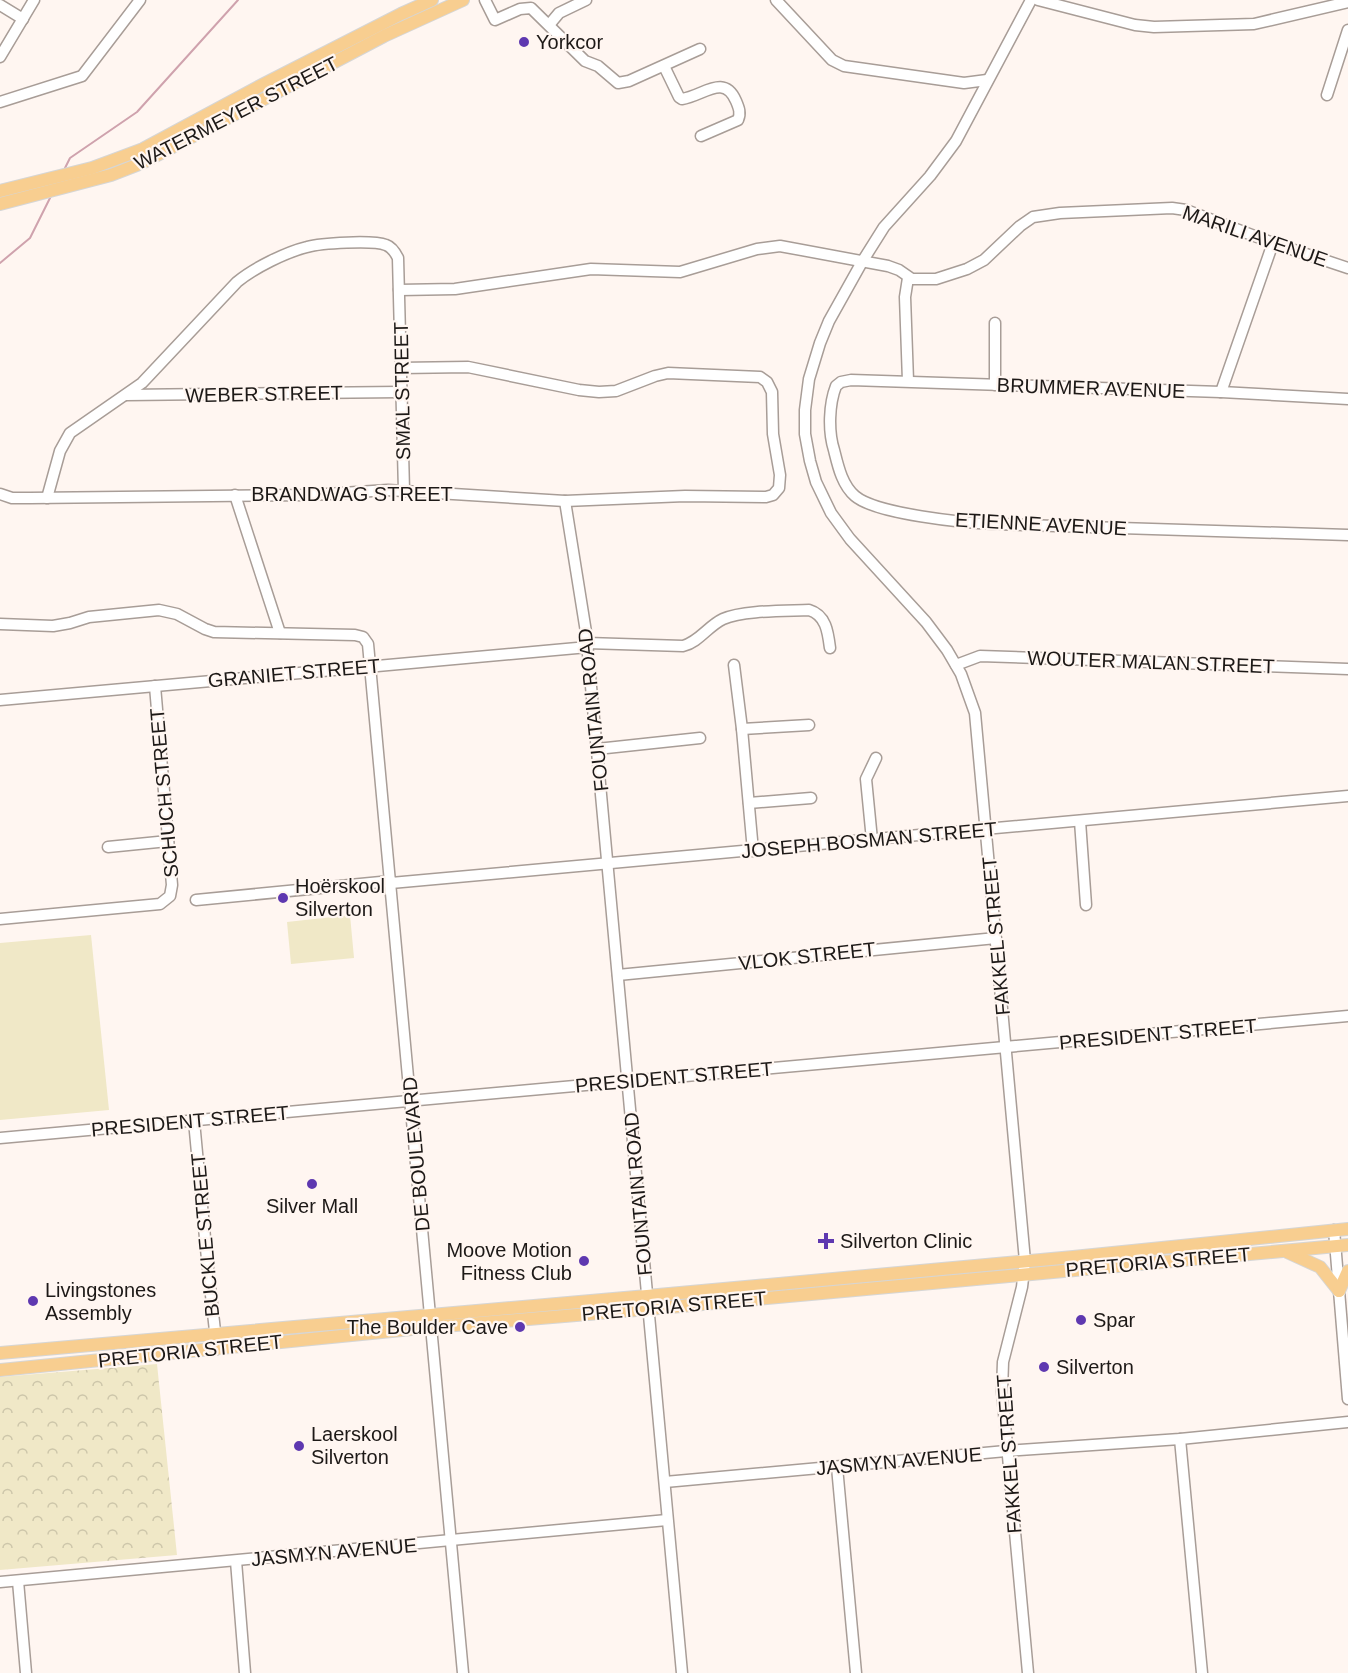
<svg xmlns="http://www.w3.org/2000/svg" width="1348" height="1673" font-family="Helvetica,sans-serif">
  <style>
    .park { fill: url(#park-crowns) }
    .garden { fill: #f0e8c7 }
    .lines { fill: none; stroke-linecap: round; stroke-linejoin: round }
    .stream { stroke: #cfa2ad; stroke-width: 2 }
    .minor-casing { stroke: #a89d97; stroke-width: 13 }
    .major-casing { stroke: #d6d6d5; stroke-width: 14 }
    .minor { stroke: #fff; stroke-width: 10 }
    .major { stroke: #f8ce90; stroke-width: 12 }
    .poi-dot { fill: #5e38b0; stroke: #fff6f1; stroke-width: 2 }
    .labels { text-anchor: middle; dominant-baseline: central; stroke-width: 4.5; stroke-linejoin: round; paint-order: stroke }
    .poi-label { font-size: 20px; fill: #1d1917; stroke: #fff6f1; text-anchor: start }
    .street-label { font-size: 20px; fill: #1d1917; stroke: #fff6f1 }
  </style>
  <defs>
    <pattern id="park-crowns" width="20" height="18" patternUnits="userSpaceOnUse" patternTransform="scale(1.5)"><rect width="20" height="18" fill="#f0e8c7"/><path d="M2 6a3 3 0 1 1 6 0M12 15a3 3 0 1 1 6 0" fill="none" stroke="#cdc6aa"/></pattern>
  </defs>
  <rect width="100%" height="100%" fill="#fff6f1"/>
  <polygon class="park" points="157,1364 177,1555 0,1570 0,1377"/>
  <g class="garden">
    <polygon points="350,915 354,958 291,964 287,922"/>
    <polygon points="91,935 109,1110 0,1120 0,943"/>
  </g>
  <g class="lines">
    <g class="stream">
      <polyline points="64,170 70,158 137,112 238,0"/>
      <polyline points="0,263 30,238 52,194"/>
    </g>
    <g class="minor-casing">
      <g id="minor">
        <polyline points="485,0 495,20 520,9 531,8 585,61 598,66 618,83 629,81 700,49"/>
        <polyline points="776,0 832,60 844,66 964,83 987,80"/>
        <polyline points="1038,0 1135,25 1154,27 1254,24 1348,2"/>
        <polyline points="0,5 23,19"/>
        <polyline points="549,25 559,13 586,0"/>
        <polyline points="0,57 34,0"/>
        <path d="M664,66l15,31 3,2c21,-3 42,-26 54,2 3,7 5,12 2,19l-37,16"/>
        <polyline points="1327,95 1348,30"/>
        <polyline points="0,102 82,76 140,0"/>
        <polyline points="399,290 455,289 591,269 680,272 757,249 780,246 888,266 899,270 912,279 936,279 967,269 984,260 1020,226 1033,217 1060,213 1172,208 1186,210 1273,243 1348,268"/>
        <polyline points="908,381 905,297 908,278"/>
        <polyline points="995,385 995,323"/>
        <polyline points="1221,392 1273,243"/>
        <polyline points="126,395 401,392"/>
        <path d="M1348,399l-127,-7 -370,-12 -10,2 -5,4c-7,18 -8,45 -2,64 4,16 8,35 21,46 21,18 109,27 140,28l353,11"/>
        <polyline points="0,494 12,498 30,498 312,495 388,490 565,501 685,496 766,497 773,495 779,488 780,475 773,434 772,392 767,382 760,377 668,373 655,376 616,391 599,392 579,390 468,367 400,368"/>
        <polyline points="235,495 280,633"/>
        <path d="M47,498l13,-47 10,-18 72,-50 95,-101c17,-14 49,-30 70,-35 14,-4 66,-7 79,-2 6,2 9,7 12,13l6,233"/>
        <polyline points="565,501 586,632 682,1673"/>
        <polyline points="0,624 53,626 70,623 89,617 159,610 177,614 205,629 214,632 355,635 363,637 368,644 463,1673"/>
        <path d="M587,643l96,3c16,-4 25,-20 40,-27 20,-9 63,-8 86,-9 17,5 19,22 21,38"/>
        <polyline points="734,665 742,729 753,851"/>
        <polyline points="956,665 980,656 1348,669"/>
        <polyline points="0,700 588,647"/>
        <polyline points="742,729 809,725"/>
        <polyline points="597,749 700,738"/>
        <polyline points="749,803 811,798"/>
        <polyline points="1080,821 1086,905"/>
        <polyline points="872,840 866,779 876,758"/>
        <polyline points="108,847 168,841"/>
        <polyline points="391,883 1348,796"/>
        <polyline points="196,900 391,881"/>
        <polyline points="0,919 160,904 170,896 172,885 155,686"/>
        <polyline points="618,975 996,938"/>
        <polyline points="194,1121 207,1259 217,1349"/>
        <polyline points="0,1138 1348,1016"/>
        <polyline points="1334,1230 1348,1399"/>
        <polyline points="1180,1439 1202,1673"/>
        <polyline points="837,1467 856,1673"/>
        <polyline points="665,1482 1006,1451 1180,1439 1348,1422"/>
        <polyline points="236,1561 245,1673"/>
        <polyline points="18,1581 26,1673"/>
        <polyline points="0,1582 667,1520"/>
        <polyline points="1028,1673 1002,1391 1003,1362 1022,1287 1025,1261 975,713 961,674 947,650 926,622 850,539 831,513 816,482 810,461 805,434 805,410 809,379 820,343 829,321 862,262 884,227 930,176 956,141 1031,0"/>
      </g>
    </g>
    <g class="major-casing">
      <g id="major">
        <polyline points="0,191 92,168 143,149 262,85 401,14 432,0"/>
        <polyline points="0,204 111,175 142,163 384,36 463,0"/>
        <polyline points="1287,1252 1320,1267 1339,1291"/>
        <polyline points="1339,1291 1348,1271"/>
        <polyline points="0,1353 647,1296 1073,1257 1348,1229"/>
        <polyline points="0,1370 432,1327 648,1309 1348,1245"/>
      </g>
    </g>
    <use href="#minor" class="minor"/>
    <use href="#major" class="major"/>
  </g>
  <g class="poi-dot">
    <circle cx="524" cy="42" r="6"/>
    <circle cx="283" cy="898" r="6"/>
    <circle cx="312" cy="1184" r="6"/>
    <path d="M823 1232h6v6h6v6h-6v6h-6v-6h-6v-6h6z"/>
    <circle cx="584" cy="1261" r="6"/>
    <circle cx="33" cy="1301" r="6"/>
    <circle cx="1081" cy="1320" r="6"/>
    <circle cx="520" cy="1327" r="6"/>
    <circle cx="1044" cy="1367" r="6"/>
    <circle cx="299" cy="1446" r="6"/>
  </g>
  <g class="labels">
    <g class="poi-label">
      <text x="536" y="42">Yorkcor</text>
      <text x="295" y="886">Hoërskool<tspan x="295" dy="23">Silverton</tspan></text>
      <text x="312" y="1206" text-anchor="middle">Silver Mall</text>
      <text x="840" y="1241">Silverton Clinic</text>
      <text x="572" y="1250" text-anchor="end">Moove Motion<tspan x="572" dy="23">Fitness Club</tspan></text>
      <text x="45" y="1290">Livingstones<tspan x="45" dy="23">Assembly</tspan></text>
      <text x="1093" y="1320">Spar</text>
      <text x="508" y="1327" text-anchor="end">The Boulder Cave</text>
      <text x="1056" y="1367">Silverton</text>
      <text x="311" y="1434">Laerskool<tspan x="311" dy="23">Silverton</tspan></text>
    </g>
    <g class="street-label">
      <text transform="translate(236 113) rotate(-27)">WATERMEYER STREET</text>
      <text transform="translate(1255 236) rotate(19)">MARILI AVENUE</text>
      <text transform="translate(1091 388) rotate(2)">BRUMMER AVENUE</text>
      <text transform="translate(402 391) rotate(-91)">SMAL STREET</text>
      <text transform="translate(264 394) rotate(-1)">WEBER STREET</text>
      <text x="352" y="494">BRANDWAG STREET</text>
      <text transform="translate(1041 524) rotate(3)">ETIENNE AVENUE</text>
      <text transform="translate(1151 662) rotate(2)">WOUTER MALAN STREET</text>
      <text transform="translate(294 673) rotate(-5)">GRANIET STREET</text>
      <text transform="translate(593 710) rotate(-96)">FOUNTAIN ROAD</text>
      <text transform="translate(164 793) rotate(-95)">SCHUCH STREET</text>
      <text transform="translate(869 840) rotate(-5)">JOSEPH BOSMAN STREET</text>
      <text transform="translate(996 936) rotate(-95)">FAKKEL STREET</text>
      <text transform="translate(807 956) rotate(-6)">VLOK STREET</text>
      <text transform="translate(1158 1034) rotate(-5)">PRESIDENT STREET</text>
      <text transform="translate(674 1077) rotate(-5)">PRESIDENT STREET</text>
      <text transform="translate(190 1121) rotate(-5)">PRESIDENT STREET</text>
      <text transform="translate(416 1154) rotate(-95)">DE BOULEVARD</text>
      <text transform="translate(638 1194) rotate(-95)">FOUNTAIN ROAD</text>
      <text transform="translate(205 1235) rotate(-95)">BUCKLE STREET</text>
      <text transform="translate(1158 1262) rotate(-5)">PRETORIA STREET</text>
      <text transform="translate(674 1306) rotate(-5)">PRETORIA STREET</text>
      <text transform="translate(190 1351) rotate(-6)">PRETORIA STREET</text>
      <text transform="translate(1009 1454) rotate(-94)">FAKKEL STREET</text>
      <text transform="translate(899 1461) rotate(-5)">JASMYN AVENUE</text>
      <text transform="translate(334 1552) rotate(-5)">JASMYN AVENUE</text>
    </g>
  </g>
</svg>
